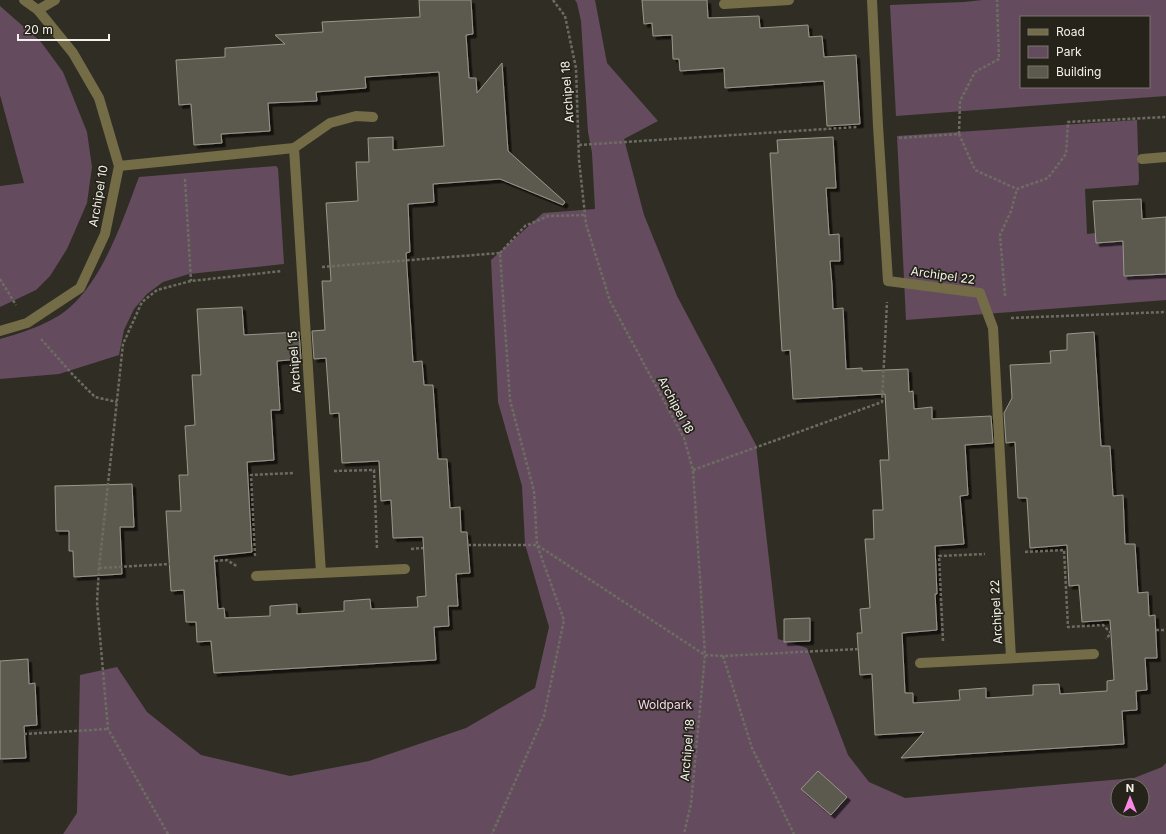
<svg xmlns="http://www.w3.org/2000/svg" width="1166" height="834" font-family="Inter,sans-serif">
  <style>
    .green { fill: #644b5e; fill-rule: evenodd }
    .building { fill: #5c5a4f; stroke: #99978a; filter: url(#shadow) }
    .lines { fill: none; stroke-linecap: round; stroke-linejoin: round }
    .path { stroke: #6d6c63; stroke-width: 2.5; stroke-dasharray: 3 2; stroke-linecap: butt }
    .street { stroke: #736c47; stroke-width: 10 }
    .labels { text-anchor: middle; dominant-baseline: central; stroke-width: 3.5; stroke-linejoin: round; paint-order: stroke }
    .street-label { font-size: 12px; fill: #f2f1ea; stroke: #26241a }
    .park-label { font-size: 12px; fill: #f9d4f0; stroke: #26241a }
  </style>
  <defs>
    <filter id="shadow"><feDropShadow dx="3.5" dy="3.5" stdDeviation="0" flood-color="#0009"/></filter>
  </defs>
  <rect width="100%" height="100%" fill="#302e24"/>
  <g class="green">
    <path d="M575,0h20l12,63 51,58 -34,18 20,76 33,81 79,149 22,194 29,9 41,107 21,27 36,16 229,-20 28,-11 4,-4v71h-1103l14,-21 3,-138 37,-8 30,45 54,43 89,21 79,-15 97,-33 69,-40 14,-61 -24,-83 -3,-58 -24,-84 -7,-142 52,-47 52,-4 -3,-56 -4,-21 -7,-111 -4,-18zM1118,786h24v24h-24z"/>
    <path d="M982,0h184v96l-270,20 -6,-111 74,-3zM1021,17h128v70h-128z"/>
    <polygon points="0,6 41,42 63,72 87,132 92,167 87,203 67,249 50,276 36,290 0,307 0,186 24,183 0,95"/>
    <polygon points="1137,120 1139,180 1138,185 1085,189 1087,234 1123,230 1166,260 1166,300 906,320 897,136"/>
    <path d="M276,166l2,2 6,96 -95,10 -26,8 -16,12 -13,15 -10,21 -5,25 -60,19 -59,5v-40c22,-6 52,-16 69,-31 35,-30 54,-89 70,-131z"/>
  </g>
  <g class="building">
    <polygon points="419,0 471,0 473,34 466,35 469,78 476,78 477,93 502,63 508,151 565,202 563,205 500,179 433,184 434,202 408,204 410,252 406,253 413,362 422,361 424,385 433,385 438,459 447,459 450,508 460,507 461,532 467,532 470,573 456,574 458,606 448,606 449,626 434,627 436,660 214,673 211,641 197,642 196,622 186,622 184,590 171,591 166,511 181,511 179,475 188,475 185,426 195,425 192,375 201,375 197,309 242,307 244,335 299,332 301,359 277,361 280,410 271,410 274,460 247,462 252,552 214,556 218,609 224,608 225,618 270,616 270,606 297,604 297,614 344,611 344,601 370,599 371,609 418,607 417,597 426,596 423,537 393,538 391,500 381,501 379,461 342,463 339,413 330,414 326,358 314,359 312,331 325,330 322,281 331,281 326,203 358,201 356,162 369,162 368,138 393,137 393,150 444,146 439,72 365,77 366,88 316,92 317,101 268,103 270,131 221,134 222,143 194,145 191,104 179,105 176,60 225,57 225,48 285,44 275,35 323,32 322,22 420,17"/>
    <polygon points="642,0 707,0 708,18 759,16 760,28 808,25 809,37 822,36 824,57 856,55 860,124 827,126 824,81 725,88 724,68 680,71 679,59 673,59 672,35 653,36 652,23 644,24"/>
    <polygon points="833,137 836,188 826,188 829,235 839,234 840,261 830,261 832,285 833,309 843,308 846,369 862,368 862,371 908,369 909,392 913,391 914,409 932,407 932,419 991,416 993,443 965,445 968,495 960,496 964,544 935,546 937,594 935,594 937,630 902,633 905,693 913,693 913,703 960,700 959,690 973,689 986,688 986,698 1033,695 1033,685 1059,684 1060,694 1107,691 1107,681 1114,680 1110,620 1082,622 1079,585 1069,586 1067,545 1030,548 1027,498 1018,498 1015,442 1006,443 1004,413 1012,398 1010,365 1051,363 1050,351 1067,350 1067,334 1094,332 1101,446 1110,446 1113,496 1123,495 1125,544 1135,544 1138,593 1148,592 1149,616 1155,615 1157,658 1145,658 1147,690 1136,691 1137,710 1122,711 1124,744 901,758 924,732 875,735 872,674 860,675 857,633 862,633 860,609 870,608 865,539 874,539 873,510 883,510 880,460 889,460 885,394 793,399 790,350 782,351 770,153 778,153 777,140"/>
    <polygon points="1141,199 1142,219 1166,217 1166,274 1124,276 1123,241 1096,243 1093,201"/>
    <polygon points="132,484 134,527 120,527 122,574 74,577 73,551 69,551 69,531 56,531 55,486"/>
    <polygon points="810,618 810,641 784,642 784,619"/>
    <polygon points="28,659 29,684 35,683 37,725 24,726 26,758 0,759 0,661"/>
    <polygon points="818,771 847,797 831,815 801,789"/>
  </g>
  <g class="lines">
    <g class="path">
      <polyline points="553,0 565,16 576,68 579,160 586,224 610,301 684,438 693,470 705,655 691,804 684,834"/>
      <polyline points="959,134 960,101 975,72 999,59 997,0"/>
      <polyline points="899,138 959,134 975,170 1017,189 1048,178 1066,154 1068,122 1166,117"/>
      <polyline points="579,145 857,127"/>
      <polyline points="185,179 191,281"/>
      <polyline points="500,253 525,226 548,216 585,215"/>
      <polyline points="322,267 500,253 510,400 534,491 537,545 564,620 544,716 492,834"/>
      <polyline points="0,279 16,305"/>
      <polyline points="1005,296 1000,235 1011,211 1017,189"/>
      <polyline points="1011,318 1166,312"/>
      <polyline points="41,339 74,376 95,397 117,402"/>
      <polyline points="693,470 882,402 887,302"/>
      <polyline points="334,471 374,470 377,549"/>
      <polyline points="468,545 537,545 705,655 723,656 858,649"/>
      <polyline points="411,549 423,548"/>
      <polyline points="1025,552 1064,550 1068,627 1103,625 1111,633 1106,639"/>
      <polyline points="255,556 251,475 293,473"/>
      <polyline points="215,561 227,560 238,567"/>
      <polyline points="99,568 170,564"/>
      <polyline points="1156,630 1166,630"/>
      <polyline points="943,641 939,556 985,554"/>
      <polyline points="723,656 752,748 794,834"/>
      <polyline points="24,734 108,729"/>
      <polyline points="168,834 108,729 97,602 99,568 123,344 142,302 157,290 191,281 282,271"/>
    </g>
    <g class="street">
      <polyline points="872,0 878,126 888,281 980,293 993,328 1011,658"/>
      <polyline points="724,4 789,0"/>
      <polyline points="38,10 55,0"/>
      <polyline points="294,148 321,573"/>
      <polyline points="1142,159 1166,157"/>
      <polyline points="119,166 294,148 330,123 356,116 373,117"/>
      <polyline points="0,331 27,323 80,288 105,234 119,166 99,98 73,53 38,10 24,0"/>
      <polyline points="256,576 405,569"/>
      <polyline points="920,663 1094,654"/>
    </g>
  </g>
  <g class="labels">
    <g class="street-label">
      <text transform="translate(567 92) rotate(-94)">Archipel 18</text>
      <text transform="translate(98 196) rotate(-80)">Archipel 10</text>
      <text transform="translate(943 275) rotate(8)">Archipel 22</text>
      <text transform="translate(294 362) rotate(-94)">Archipel 15</text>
      <text transform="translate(676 405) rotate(62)">Archipel 18</text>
      <text transform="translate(996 612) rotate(-93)">Archipel 22</text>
      <text transform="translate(687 750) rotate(-85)">Archipel 18</text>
    </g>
    <g class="park-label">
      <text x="665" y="704">Woldpark</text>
    </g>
  </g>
  <rect x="1020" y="16" width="130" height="72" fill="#26241a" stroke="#78766d"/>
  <rect x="1028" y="29" width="20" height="6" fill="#736c47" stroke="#78766d"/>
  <text x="1056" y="36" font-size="12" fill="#f2f1ea">Road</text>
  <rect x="1028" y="46" width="20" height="12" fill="#644b5e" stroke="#78766d"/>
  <text x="1056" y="56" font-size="12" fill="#f2f1ea">Park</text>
  <rect x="1028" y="66" width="20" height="12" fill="#5c5a4f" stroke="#78766d"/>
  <text x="1056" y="76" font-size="12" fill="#f2f1ea">Building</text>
  <g transform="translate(1130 798)"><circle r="19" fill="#26241a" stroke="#78766d"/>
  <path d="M0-3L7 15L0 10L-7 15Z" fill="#fb87e5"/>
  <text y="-6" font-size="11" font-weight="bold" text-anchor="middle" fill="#f2f1ea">N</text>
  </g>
  <path d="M18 34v6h91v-6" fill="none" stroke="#f2f1ea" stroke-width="2"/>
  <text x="24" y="34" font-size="12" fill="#f2f1ea" stroke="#26241a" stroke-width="3" paint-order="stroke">20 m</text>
</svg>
